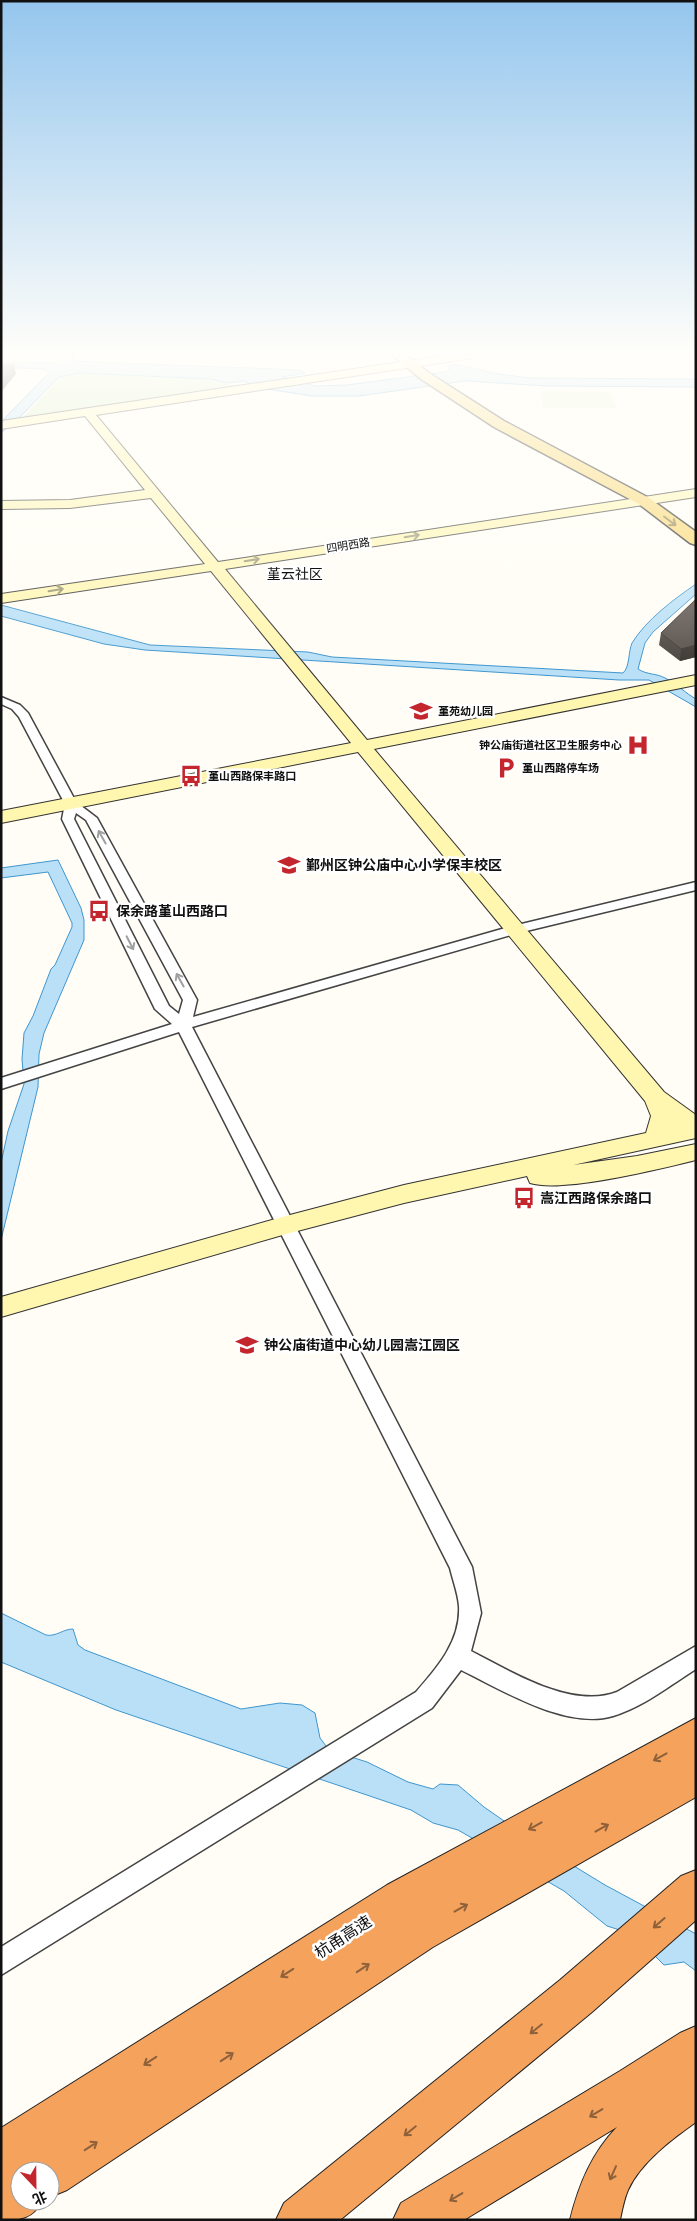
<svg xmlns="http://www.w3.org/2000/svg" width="697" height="2221" font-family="'Crimson Pro','Noto Sans SC',serif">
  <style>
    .green { fill: #d5ebbd }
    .pitch { fill: #e6f2cf }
    .water { fill: #b9e0f7; stroke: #3f96cf }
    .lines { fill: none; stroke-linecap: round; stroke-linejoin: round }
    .street-casing { stroke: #444; stroke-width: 3 }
    .secondary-casing { stroke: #333; stroke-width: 2 }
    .primary-casing { stroke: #222; stroke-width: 3 }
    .highway-casing { stroke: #222; stroke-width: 2 }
    .street { fill: #fff; fill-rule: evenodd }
    .secondary { fill: #fff6b0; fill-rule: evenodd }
    .primary { fill: #f9d66b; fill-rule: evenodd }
    .highway { fill: #f5a25d; fill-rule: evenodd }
    .wall { fill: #4d4742 }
    .shaded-wall { fill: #3f3936 }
    .building { fill: #5a524d; stroke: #3f3936 }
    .oneway { stroke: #917d42 }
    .oneway2 { stroke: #948f68 }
    .oneway3 { stroke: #a0a0a0 }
    .oneway4 { stroke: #8e613b }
    .labels { text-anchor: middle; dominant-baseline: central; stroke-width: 5; stroke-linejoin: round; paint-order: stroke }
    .far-street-label { font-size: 11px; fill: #111; stroke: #fff }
    .far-poi-label { font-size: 11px; font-weight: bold; fill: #111; stroke: #fff; text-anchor: start }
    .far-quarter-label { font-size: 14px; fill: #111; stroke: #fff }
    .poi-label { font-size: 14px; font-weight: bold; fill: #111; stroke: #fff; text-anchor: start }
    .near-street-label { font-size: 16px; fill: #111; stroke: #fff }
  </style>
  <rect width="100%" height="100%" fill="#fffdf5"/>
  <polygon class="green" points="78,373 210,379 238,387 23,417 61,377"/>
  <polygon class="pitch" points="541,391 611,392 616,408 543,408"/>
  <g class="water">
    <polygon points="66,355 74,355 72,361 299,370 305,373 282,377 315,386 347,385 445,372 449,370 449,366 454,364 499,374 530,378 696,379 696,387 547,386 465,381 359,396 312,396 267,389 243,381 227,383 211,379 79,373 59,377 21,416 1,433 1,422 49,373 44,369 1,367 1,362 57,363"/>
    <path d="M696,584v10l-43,38 -8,11 -7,26c9,6 18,4 27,9 11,5 20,15 31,21v8l-47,-27h-30l-474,-30 -41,-6 -103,-28v-11l149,40 158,7 24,5 291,16c7,-6 5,-21 9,-30 14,-23 42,-44 64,-59z"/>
    <polygon points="58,860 81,908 84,920 84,940 44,1033 39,1054 38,1087 1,1240 1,1163 8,1131 24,1084 22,1059 24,1033 33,1016 51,969 55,965 72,927 72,923 48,872 1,878 1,868"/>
    <path d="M1,1613l45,22c10,2 17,-6 27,-6l5,16 7,5 156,59 39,-6 22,2 13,8 5,25 9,12 38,12 41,20 25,7 7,-5 18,1 26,22 49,34 72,44 91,49v37l-12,-9 -20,3 -13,-13 -28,-21 -16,-5 -43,-35 -106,-61 -25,-7 -22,-13 -295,-100 -115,-48z"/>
  </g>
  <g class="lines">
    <g class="street-casing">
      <path id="street" d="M1,697l19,8 8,8 48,89 21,16 100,182 -4,17 316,-90 187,-45v8l-178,43 -326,94 280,540 9,46 -10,38c39,20 101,59 146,41l79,-46v23c-27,17 -53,38 -83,47 -47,14 -111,-26 -152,-46l-29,38 -431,267v-28l415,-255c21,-24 45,-51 43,-86 -1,-13 -6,-25 -9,-38l-271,-536 -178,57v-11l171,-54 -17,-15 -93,-190 3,-15 -46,-87 -7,-8 -11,-5zM76,813l10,7 97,180 -4,14 -10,-8 -95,-187z"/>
    </g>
    <g class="secondary-casing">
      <path id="secondary" d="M448,355h30l-5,3 -377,57 122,147 478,-73v8l-471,72 142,171 329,-65v10l-322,64 290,343 32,23v23l-123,27 64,-9 59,-12v16c-37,9 -133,33 -166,23l-3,-7 -123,27 -118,31 -285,83v-20l285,-81 118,-31 242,-52 5,-17 -6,-15 -287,-349 -357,71v-12l350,-68 -140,-172 -210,32v-9l204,-30 -54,-66 -81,10 -69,1v-8l69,-1 75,-10 -60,-74 -84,13v-8z"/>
    </g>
    <g class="primary-casing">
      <polygon id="primary" points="392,355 406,355 429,373 504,421 649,498 696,532 696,545 690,543 639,504 494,427 421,379"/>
    </g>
    <g class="highway-casing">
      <g id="highway">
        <path d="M696,1718v79l-263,150 -366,243 -17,7v-26h-23l2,-5 -6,4 3,1h-6v30h21c-7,18 -22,19 -40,19v-92l386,-243z"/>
        <polygon points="696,1870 696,1920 592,2012 340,2220 276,2220 284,2203 560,1980 681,1876"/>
        <path d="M696,2026v96c-24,17 -55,40 -68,68 -4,9 -6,20 -8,30h-50c9,-36 22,-67 47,-93l-153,93h-71l8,-17 219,-132 60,-38z"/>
      </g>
    </g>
    <use href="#street" class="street"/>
    <use href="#secondary" class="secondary"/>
    <use href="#primary" class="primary"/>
    <use href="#highway" class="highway"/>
  </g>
  <polygon class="wall" points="696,599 696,657 680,661 659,645 661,633"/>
  <g class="shaded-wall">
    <polygon points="14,365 16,374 1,392 1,381"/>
    <polygon points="696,645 696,657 680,661 681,649"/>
  </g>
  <g class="building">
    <polygon points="1,364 14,365 1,381"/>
    <polygon points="696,599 696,645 681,649 661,633"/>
  </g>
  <defs><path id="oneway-shaft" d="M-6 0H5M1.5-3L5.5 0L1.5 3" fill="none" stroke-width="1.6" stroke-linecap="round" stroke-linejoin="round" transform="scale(1.25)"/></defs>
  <use class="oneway" href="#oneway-shaft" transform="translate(670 521) rotate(37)"/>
  <g class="oneway2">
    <use href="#oneway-shaft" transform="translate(412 536) rotate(-9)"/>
    <use href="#oneway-shaft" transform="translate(252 560) rotate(-9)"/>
    <use href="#oneway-shaft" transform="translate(56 590) rotate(-9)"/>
  </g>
  <g class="oneway3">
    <use href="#oneway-shaft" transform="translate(102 837) rotate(-119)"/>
    <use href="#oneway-shaft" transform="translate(130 943) rotate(63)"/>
    <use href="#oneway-shaft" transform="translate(180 980) rotate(-119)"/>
  </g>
  <g class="oneway4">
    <use href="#oneway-shaft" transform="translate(660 1757) rotate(151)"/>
    <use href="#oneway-shaft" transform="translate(535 1826) rotate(151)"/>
    <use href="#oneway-shaft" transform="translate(602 1828) rotate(-29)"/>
    <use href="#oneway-shaft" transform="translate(461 1908) rotate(-29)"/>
    <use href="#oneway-shaft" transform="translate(659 1923) rotate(139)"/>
    <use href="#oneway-shaft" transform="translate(363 1968) rotate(-33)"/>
    <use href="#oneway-shaft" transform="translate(287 1973) rotate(147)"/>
    <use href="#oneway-shaft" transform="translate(536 2029) rotate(141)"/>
    <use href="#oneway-shaft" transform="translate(227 2057) rotate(-33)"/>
    <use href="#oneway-shaft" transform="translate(150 2061) rotate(147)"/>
    <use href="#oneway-shaft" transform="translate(596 2113) rotate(149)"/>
    <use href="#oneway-shaft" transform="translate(410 2131) rotate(141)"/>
    <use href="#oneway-shaft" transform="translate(91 2146) rotate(-33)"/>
    <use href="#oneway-shaft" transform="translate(613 2173) rotate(114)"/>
    <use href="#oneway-shaft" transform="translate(456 2197) rotate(149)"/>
  </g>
  <linearGradient id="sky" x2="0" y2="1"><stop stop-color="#95c6ee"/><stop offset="0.53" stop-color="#fffefa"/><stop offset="1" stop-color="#fffefa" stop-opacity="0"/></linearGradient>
  <rect width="697" height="666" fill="url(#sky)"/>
  <defs>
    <g id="school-bare" transform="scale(1.725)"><path d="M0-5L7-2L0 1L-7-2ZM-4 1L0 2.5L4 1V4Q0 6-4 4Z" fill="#c4262e" stroke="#fff" stroke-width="2.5" paint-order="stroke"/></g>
    <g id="hospital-bare" transform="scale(1.725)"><path d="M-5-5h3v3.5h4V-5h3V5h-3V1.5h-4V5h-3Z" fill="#c4262e" stroke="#fff" stroke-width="2.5" paint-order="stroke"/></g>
    <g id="parking-bare" transform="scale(1.725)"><path d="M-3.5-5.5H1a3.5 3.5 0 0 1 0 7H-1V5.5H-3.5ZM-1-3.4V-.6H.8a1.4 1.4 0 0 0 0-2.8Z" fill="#c4262e" stroke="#fff" stroke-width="2.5" paint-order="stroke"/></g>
    <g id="bus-bare" transform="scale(1.725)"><path d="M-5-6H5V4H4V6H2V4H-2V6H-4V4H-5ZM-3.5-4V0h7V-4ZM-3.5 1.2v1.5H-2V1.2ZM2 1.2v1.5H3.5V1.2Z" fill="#c4262e" stroke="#fff" stroke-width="2.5" paint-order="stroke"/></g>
  </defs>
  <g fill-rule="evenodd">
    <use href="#school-bare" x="421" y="711"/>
    <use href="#hospital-bare" x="638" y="745"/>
    <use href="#parking-bare" x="506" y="768"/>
    <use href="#bus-bare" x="191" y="776"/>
    <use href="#school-bare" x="289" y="865"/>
    <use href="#bus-bare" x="99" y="911"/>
    <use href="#bus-bare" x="524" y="1198"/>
    <use href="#school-bare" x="247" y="1345"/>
  </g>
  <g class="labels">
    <g class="far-street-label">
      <text transform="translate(348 545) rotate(-9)">四明西路</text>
    </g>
    <g class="far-poi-label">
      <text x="438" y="711">堇苑幼儿园</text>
      <text x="622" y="745" text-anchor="end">钟公庙街道社区卫生服务中心</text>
      <text x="522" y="768">堇山西路停车场</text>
      <text x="208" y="776">堇山西路保丰路口</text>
    </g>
    <g class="far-quarter-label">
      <text x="295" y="574">堇云社区</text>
    </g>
    <g class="poi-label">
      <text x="306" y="865">鄞州区钟公庙中心小学保丰校区</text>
      <text x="116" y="911">保余路堇山西路口</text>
      <text x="540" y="1198">嵩江西路保余路口</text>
      <text x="264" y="1345">钟公庙街道中心幼儿园嵩江园区</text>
    </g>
    <g class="near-street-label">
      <text transform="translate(343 1937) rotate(-33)">杭甬高速</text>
    </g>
  </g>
  <rect width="697" height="2221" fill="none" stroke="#111111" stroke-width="5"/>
  <g transform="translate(35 2186) rotate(158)"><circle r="24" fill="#ffffff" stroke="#a0a0a0"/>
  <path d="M0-4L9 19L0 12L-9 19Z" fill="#c4262e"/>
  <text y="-8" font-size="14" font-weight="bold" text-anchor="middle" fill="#111111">北</text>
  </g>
</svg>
